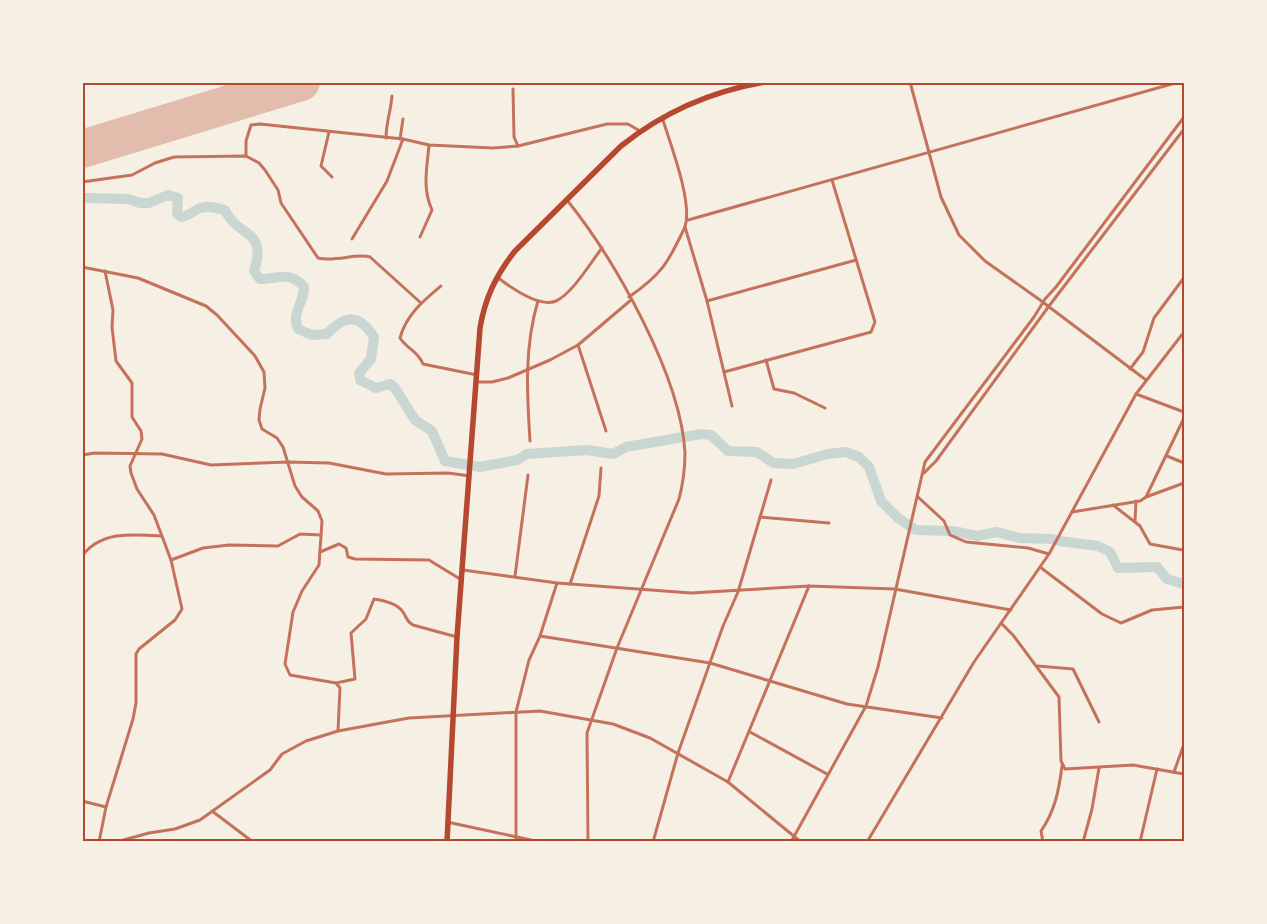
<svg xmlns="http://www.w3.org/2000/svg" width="1267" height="924" font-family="'Public Sans',sans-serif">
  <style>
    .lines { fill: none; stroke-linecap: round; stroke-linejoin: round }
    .river { stroke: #c9d6d2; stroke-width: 10 }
    .runway { stroke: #e2bdae; stroke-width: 38 }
    .minor { stroke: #c5725c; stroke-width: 3 }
    .trunk { stroke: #b5482f; stroke-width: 5.5 }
    .neatline { fill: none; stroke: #b5482f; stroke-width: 2 }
  </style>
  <rect width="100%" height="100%" fill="#f6efe4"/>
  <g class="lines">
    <g class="river">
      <path d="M82,198l46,1 12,4h9l19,-8 10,3 -1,15 4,4c8,-1 12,-6 19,-9 8,-3 17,0 25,2 13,29 43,17 29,61l6,8c18,0 30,-9 44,8 0,17 -13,25 -6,42l14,6 15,-1c19,-20 32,-20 47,3l-3,22 -12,14 1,7 16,8 14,-4 5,4 20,32 17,11 13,30 35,6 37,-7 10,-6 60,-4 26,4 13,-7 75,-13 10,1 17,16 29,1 16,11 20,1 35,-10 18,-2 13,5 10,10 12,34 17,17 18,12 37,1 24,5 20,-4 23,6 33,1"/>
      <polyline points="1059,541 1098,546 1110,552 1118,568 1157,567 1167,579 1184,584"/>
    </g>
    <polyline class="runway" points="82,149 301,82"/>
    <g class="minor">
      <polyline points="910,82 941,197 959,235 985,261 1040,300 1146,380"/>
      <path d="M662,117c8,26 31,85 23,110l22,74 25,105"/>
      <polyline points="329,132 321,166 332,177"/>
      <path d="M386,138c0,-15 5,-28 6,-42"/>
      <polyline points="400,139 403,119"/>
      <polyline points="518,146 607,124 628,124 640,131"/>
      <polyline points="246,156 246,141 251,125 260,124 403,139 429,145 493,148 518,146 514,137 513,89"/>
      <path d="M82,182l50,-7 23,-12 19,-6 72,-1 13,7 6,7 13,20 3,13 37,55c17,4 39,-5 52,-1l51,46"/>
      <path d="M567,200c48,60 114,176 118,253 0,16 -2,31 -6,46l-62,149 -30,85 1,109"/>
      <polyline points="688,220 1179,82"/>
      <path d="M420,237l12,-27c-10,-22 -5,-42 -3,-65"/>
      <polyline points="352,239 387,181 403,139"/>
      <polyline points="82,267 138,278 206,306 217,315 255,356 264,372 265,388 260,409 259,420 262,429 277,438 283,447 295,486 302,497 318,511 322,521 319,565 302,591 293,612 285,664 290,675 336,683 340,688 338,731"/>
      <path d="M497,277c13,10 42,31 59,24 16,-7 35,-39 46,-53"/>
      <path d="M441,286c-18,15 -35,29 -41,52 7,11 18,13 23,26l54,11"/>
      <path d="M629,297c33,-23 39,-34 56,-70"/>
      <polyline points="707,301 856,260"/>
      <polyline points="578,345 606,431"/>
      <polyline points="766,360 774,389 794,393 825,408"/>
      <polyline points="1130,369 1143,352 1154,318 1183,279"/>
      <polyline points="724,372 871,332 875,322 832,180"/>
      <polyline points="477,382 492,382 508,378 550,360 578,345 631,300"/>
      <polyline points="1136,394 1184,412"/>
      <path d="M530,441c-3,-47 -6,-94 8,-140"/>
      <polyline points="82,455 95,453 162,454 211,465 288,462 329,463 386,474 448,473 470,476"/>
      <polyline points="1167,456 1184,463"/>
      <polyline points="924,473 936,461 1049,306 1184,129"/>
      <polyline points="918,497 944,521 950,535 966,542 1028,548 1049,554"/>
      <polyline points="1146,497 1184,483"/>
      <polyline points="1113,505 1140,526 1150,544 1183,550"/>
      <polyline points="1072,512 1140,501 1146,497 1184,418"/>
      <polyline points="760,517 829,523"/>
      <polyline points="1135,521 1136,501"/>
      <polyline points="320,552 339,544 346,548 348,557 355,559 429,560 460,579"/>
      <path d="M82,556c19,-25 50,-22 79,-20"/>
      <polyline points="171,560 203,548 229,545 278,546 300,534 321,535"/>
      <polyline points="1040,567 1102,614 1121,623 1152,610 1184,607"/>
      <polyline points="463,570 557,583 691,593 809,586 895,589 1011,610"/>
      <polyline points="515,576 528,475"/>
      <polyline points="570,584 599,496 601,468"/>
      <polyline points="1001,623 1013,635 1059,697 1061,761 1065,769 1133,765 1184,774"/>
      <polyline points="540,636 710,663 847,704 942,718"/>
      <polyline points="1038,666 1073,669 1099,722"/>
      <path d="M336,683l19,-4 -4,-46 15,-14 8,-20c9,1 24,5 29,13 4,6 3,9 10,13l44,12"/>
      <polyline points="750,732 827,774"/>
      <polyline points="1174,772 1184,744"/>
      <polyline points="728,782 809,586"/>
      <polyline points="82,801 106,807"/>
      <polyline points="212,811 253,842"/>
      <polyline points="447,822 540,842"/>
      <polyline points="99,842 106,807 133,719 136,703 136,654 139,649 175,620 182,609 171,560 154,515 137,489 131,473 130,466 142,439 141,431 132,417 132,383 116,361 112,327 113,310 105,271"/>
      <polyline points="116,842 149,833 175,829 200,820 270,770 282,754 306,741 338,731 409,718 540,711 613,724 650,738 728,782 801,842"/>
      <polyline points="516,842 516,712 529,660 540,636 557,583"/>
      <polyline points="653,842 678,753 723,626 738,592 771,480"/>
      <polyline points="791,842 866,706 878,667 925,462 1034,317 1045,299 1056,287 1184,117"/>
      <polyline points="867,842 974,662 1049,554 1136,394 1184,332"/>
      <path d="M1043,842l-2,-11c14,-20 18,-41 21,-65"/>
      <polyline points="1083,842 1092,809 1099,768"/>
      <polyline points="1140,842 1157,769"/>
    </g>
    <path class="trunk" d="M447,842l10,-205 23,-309c5,-30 16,-53 35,-77l106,-105c41,-33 91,-55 144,-64"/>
  </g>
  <rect width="1267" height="924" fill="none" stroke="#f6efe4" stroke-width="168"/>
  <rect x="84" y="84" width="1099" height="756" class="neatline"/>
</svg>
